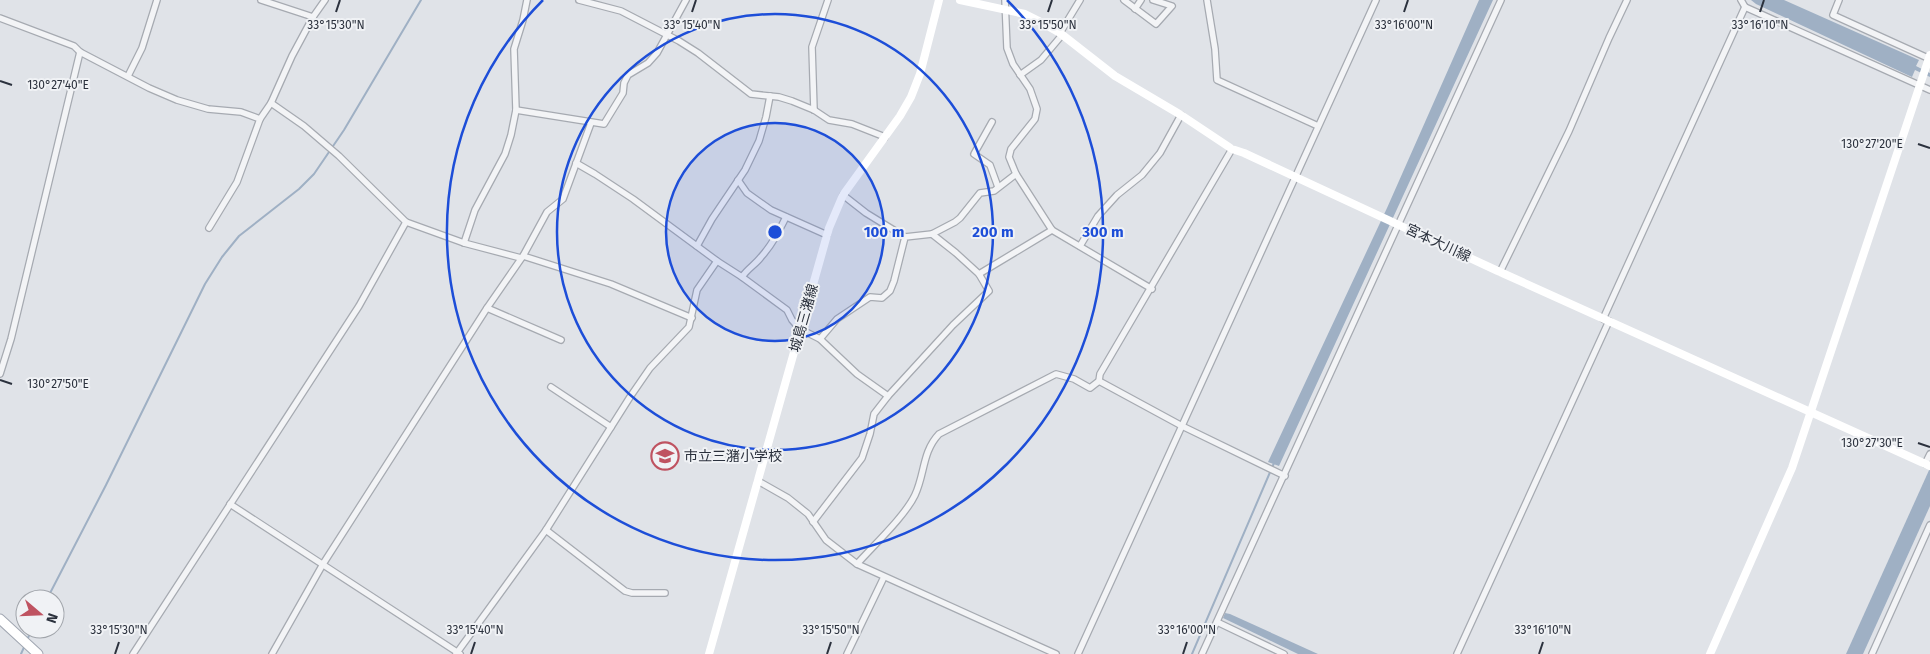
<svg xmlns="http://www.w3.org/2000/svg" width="1930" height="654" font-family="'Fira Sans','Noto Sans JP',sans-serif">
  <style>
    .water { fill: #9fb0c4 }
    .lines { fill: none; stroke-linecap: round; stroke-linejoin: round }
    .stream { stroke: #9fb0c4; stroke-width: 2 }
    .street-casing { stroke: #a6aab1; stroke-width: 8 }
    .primary-casing { stroke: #a1a7b2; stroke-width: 11 }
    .street { stroke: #f3f4f6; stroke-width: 5.5 }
    .secondary { stroke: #fff; stroke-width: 8 }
    .primary { stroke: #fff; stroke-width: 9 }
    .ticks { fill: none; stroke: #2b313d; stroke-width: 2 }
    .ring { fill: none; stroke: #1d4ed8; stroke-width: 2.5 }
    .labels { text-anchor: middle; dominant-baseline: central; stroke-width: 4; stroke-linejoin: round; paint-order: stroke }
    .street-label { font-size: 14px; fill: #2b313d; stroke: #f0f2f5 }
    .poi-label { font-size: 14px; fill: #2b313d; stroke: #f0f2f5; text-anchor: start }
    .ticks-label { font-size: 12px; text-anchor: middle; fill: #2b313d; stroke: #f0f2f5; stroke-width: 4; stroke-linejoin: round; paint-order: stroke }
    .centre { fill: #1d4ed8; stroke: #f0f2f5; stroke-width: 2.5 }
    .ring-label { font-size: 15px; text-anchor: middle; font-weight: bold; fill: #1d4ed8; stroke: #f0f2f5; stroke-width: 4; stroke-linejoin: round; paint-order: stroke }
  </style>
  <rect width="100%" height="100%" fill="#e0e3e8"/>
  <g class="water">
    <polygon points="1479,0 1493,0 1279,466 1268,462 1387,208"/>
    <polygon points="1751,0 1784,0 1919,60 1916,66 1930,73 1930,77 1915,70 1912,77 1756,4"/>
    <polygon points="1930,468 1930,506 1863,654 1846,654"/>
    <polygon points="1225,613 1230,614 1318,654 1298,654 1223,618"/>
  </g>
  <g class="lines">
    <g class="stream">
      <polyline points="47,599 106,485 205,284 222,257 239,236 299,189 314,174 344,130 421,0"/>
      <polyline points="27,640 32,629"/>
      <polyline points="21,654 25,645"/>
      <polyline points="1192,654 1274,463"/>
    </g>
    <g class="street-casing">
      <g id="street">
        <polyline points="261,0 313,17"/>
        <polyline points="579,0 621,11 679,41 698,53 751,94 779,97 792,101 814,110 829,120 852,124 885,137"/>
        <polyline points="1005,0 1007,48 1013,64 1030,89 1037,109 1035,119 1011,149 1009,157 1016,174 1052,230 1152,289"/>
        <polyline points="1124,0 1156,24 1172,6 1153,0"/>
        <polyline points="1207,0 1215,49 1217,80 1318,126"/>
        <polyline points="1741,0 1745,7"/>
        <polyline points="1839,0 1833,15 1930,59"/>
        <polyline points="1135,9 1141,0"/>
        <polyline points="0,18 74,46 80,52 149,88 177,100 208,109 241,112 260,119"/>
        <polyline points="1060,33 1080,0"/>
        <polyline points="1020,75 1041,60 1062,35"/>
        <polyline points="128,76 142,48 157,0"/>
        <polyline points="271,103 304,126 339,156 406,222 464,243 521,258"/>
        <polyline points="516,110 604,124 623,93 624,83 628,75 648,63 657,53 686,0"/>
        <polyline points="814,110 812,47 828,0"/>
        <polyline points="992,122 974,154 990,165 998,187"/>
        <polyline points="576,163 595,174 633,199 717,261 742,277 787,310 792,320 800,329 820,339 857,374 888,396"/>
        <polyline points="738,180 747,193 771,210 827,235"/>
        <polyline points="843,195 866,213 905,237"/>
        <polyline points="209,228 237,182 260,119 271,103 292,56 313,17 325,0"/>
        <polyline points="464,243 475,210 505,154 511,135 516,110 514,49 523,20 527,0"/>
        <polyline points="697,246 712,219 745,170 759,141 766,117 770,96"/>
        <polyline points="1080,246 1098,216 1117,195 1142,175 1160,153 1181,115"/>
        <polyline points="523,256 611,284 692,318"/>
        <polyline points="1500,272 1569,131 1609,38 1627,0"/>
        <polyline points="979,274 1052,230"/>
        <path d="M742,277c6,-9 13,-12 19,-20 11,-12 18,-26 25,-40"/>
        <polyline points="487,308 561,340"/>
        <polyline points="1603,319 1745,7 1930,90"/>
        <polyline points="820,339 837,319 870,297 882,298 890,291 894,281 905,237 932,234 955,222 960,218 980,193 994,191 1016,174"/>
        <polyline points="0,374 11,339 80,52"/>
        <polyline points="1099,381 1182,426 1285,476"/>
        <polyline points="551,387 611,427"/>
        <polyline points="1925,464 1930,454"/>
        <polyline points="758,481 788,498 808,514 826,540 857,564 1056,654"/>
        <polyline points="230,504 460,654"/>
        <polyline points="813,522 862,458 870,434 874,414 888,396 953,325 989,291 979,274 956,253 932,234"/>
        <polyline points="546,530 625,591 632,593 665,593"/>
        <path d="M857,564c17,-19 48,-48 58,-69 10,-21 7,-43 24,-61l117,-60 18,5 16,9 9,-7 1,-7 132,-225"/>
        <polyline points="1217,622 1284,654"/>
        <polyline points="133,654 359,306 406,222"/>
        <polyline points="272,654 323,564 487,308 523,256 547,212 563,199 591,123"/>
        <polyline points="456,654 546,530 630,397 650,368 689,327 697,290 717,261"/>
        <polyline points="847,654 884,577"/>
        <polyline points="1078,654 1376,0"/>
        <polyline points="1202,654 1501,0"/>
        <polyline points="1457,654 1609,321"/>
        <polyline points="1872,654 1930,525"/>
      </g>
    </g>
    <g class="primary-casing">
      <polyline id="primary" points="0,619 38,654"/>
    </g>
    <use href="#street" class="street"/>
    <g class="secondary">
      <polyline points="960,0 1025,14 1037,20 1060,33 1115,76 1181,115 1232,149 1244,153 1500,272 1930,466"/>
      <polyline points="709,654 829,228 843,195 900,116 911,97 920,74 939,0"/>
      <polyline points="1710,654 1792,468 1930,55"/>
    </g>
    <use href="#primary" class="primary"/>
  </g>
  <path class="ticks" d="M336,12l4,-12M692,12l4,-12M1048,12l4,-12M1404,12l4,-12M1760,12l4,-12M0,81l12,4M1918,144l12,4M0,380l12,4M1918,443l12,4M115,654l4,-12M471,654l4,-12M827,654l4,-12M1183,654l4,-12M1539,654l4,-12"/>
  <circle cx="775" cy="232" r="109" fill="#1d4ed8" fill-opacity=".12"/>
  <g class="ring">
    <circle cx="775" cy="232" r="109"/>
    <circle cx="775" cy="232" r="218"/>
    <path d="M1007 0A328 328 0 1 1 543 0"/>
  </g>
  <defs>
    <g id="school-ring" transform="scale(1.4375)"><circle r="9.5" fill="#f0f2f5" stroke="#bf5361" stroke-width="1.5"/><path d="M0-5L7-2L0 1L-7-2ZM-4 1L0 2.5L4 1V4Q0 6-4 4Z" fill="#bf5361"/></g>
  </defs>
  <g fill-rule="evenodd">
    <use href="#school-ring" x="665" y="456"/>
  </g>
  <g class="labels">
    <g class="street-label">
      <text transform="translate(1438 243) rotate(25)">宮本大川線</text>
      <text transform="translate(804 318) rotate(-74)">城島三潴線</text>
    </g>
    <g class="poi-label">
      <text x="684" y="456">市立三潴小学校</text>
    </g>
  </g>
  <g class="ticks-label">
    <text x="336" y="29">33°15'30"N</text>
    <text x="692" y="29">33°15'40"N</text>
    <text x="1048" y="29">33°15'50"N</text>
    <text x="1404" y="29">33°16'00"N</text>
    <text x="1760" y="29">33°16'10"N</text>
    <text x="58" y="89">130°27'40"E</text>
    <text x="1872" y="148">130°27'20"E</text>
    <text x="58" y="388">130°27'50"E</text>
    <text x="1872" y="447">130°27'30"E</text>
    <text x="119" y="634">33°15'30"N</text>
    <text x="475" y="634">33°15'40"N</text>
    <text x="831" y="634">33°15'50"N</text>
    <text x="1187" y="634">33°16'00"N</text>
    <text x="1543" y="634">33°16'10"N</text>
  </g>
  <circle cx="775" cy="232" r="8" class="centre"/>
  <g class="ring-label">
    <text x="884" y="237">100 m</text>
    <text x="993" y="237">200 m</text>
    <text x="1103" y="237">300 m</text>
  </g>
  <g transform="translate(40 614) rotate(109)"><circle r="24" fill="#f0f2f5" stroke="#a1a5ab"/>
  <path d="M0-4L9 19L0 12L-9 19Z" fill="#bf5361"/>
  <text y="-8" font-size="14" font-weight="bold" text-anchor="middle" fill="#2b313d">N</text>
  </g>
</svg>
